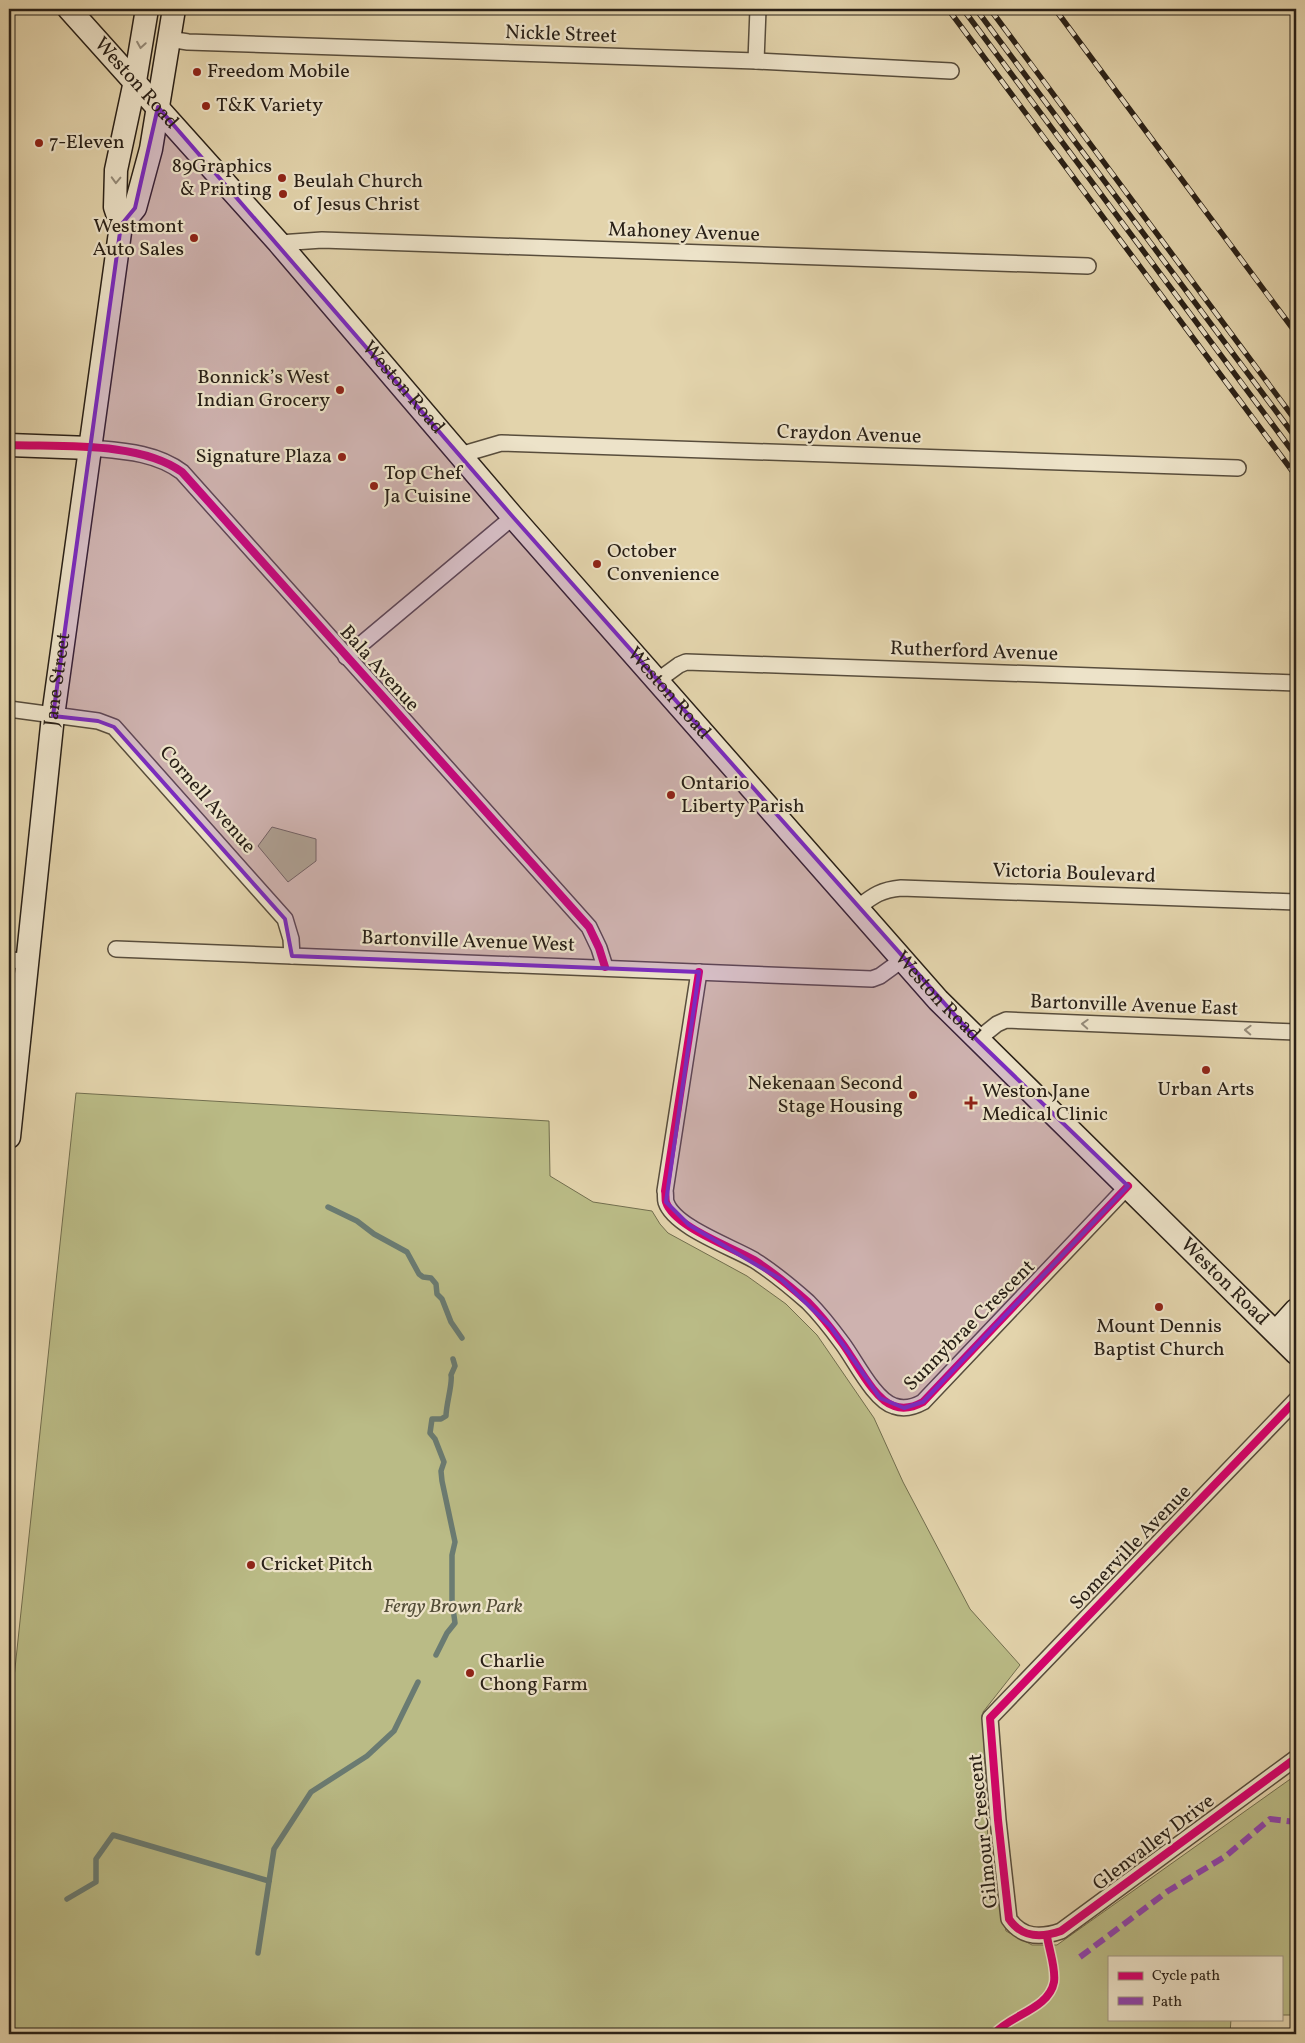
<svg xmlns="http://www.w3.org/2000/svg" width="1305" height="2043" font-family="Vollkorn,serif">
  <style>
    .green { fill: #babb86; stroke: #726e4e }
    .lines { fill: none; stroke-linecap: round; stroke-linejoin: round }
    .stream { stroke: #6a7b72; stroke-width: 5.5 }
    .street-casing { stroke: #584d3c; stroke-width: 18 }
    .secondary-casing { stroke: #292017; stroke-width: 25 }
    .street { stroke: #ede3c9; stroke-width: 15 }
    .secondary { stroke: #ede3c9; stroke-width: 22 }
    .rail-casing { stroke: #292017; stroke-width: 5.5 }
    .rail { stroke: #ede3c9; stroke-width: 4; stroke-dasharray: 11; stroke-linecap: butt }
    .quiet { stroke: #8e44ad; stroke-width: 6; stroke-dasharray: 12 6; stroke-linecap: butt }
    .cycleway-casing { stroke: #ede3c9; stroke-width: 11 }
    .cycleway { stroke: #d6006c; stroke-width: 8 }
    .oneway { stroke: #958b79 }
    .marked { fill: #7b2cbf; fill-opacity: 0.2; stroke: #7b2cbf; stroke-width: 4; stroke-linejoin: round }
    .poi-dot { fill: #8f2418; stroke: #ede3c9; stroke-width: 2 }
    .labels { text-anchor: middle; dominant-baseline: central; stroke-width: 4.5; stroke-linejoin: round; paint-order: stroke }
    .street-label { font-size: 20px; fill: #292017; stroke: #ede3c9 }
    .poi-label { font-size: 20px; fill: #292017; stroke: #ede3c9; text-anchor: start }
    .park-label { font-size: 20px; font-style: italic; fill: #544e38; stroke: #ede3c9 }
  </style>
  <rect width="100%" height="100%" fill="#e3d4ac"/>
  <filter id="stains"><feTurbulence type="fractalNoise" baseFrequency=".004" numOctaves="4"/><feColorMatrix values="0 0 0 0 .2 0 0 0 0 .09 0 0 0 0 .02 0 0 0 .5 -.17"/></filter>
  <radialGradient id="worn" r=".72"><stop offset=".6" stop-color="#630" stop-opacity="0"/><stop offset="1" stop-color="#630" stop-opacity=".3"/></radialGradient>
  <g class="green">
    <polygon points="272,827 316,839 316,861 288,882 258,846"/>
    <polygon points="76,1093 549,1121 550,1176 593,1202 652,1211 660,1224 668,1233 747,1276 786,1304 817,1335 874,1418 903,1482 970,1609 1020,1665 983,1712 988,1845 1006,1931 1032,1945 1057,1945 1296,1775 1296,2015 1281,2015 1281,1957 1109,1957 1109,2019 1231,2019 1230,2034 9,2034 9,1725"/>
  </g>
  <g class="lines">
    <g class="stream">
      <polyline points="328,1207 357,1221 374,1234 407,1252 419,1274 423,1277 431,1278 436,1284 437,1294 442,1299 451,1322 462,1338"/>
      <path d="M436,1655l11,-22 8,-10 -3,-22v-46l3,-13 -13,-61 -1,-10 3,-9 -9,-23 -5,-6 2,-14h9l5,-3c0,-11 7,-34 5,-41l4,-9 -2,-7"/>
      <polyline points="67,1899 96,1882 96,1859 113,1835 269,1881"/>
      <polyline points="258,1953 274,1849 311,1792 367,1756 394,1731 418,1682"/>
    </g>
    <g class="street-casing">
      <g id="street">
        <polyline points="169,39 188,42 756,61 951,71"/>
        <polyline points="756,61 758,9"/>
        <polyline points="279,243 322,240 1088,266"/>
        <path d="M90,448c32,3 65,4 92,24l407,455 10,21 6,19"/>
        <polyline points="460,455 501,443 1238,468"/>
        <polyline points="346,657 513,517"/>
        <polyline points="657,681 679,665 686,662 1296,683"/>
        <polyline points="9,709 98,721 114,727 285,919 291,939 292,956"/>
        <path d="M857,908c16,-12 23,-18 44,-20l395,14"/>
        <polyline points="116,949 872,979 880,976 902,960"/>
        <polyline points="9,960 27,961"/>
        <path d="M699,972l-34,219c1,3 0,8 1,11 8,25 66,45 88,58 19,12 37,27 54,42 12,12 23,26 34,41 13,17 32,57 52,63 11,4 20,1 29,-4l205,-216"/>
        <polyline points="977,1040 997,1024 1006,1020 1296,1032"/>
        <path d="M1296,1400l-306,318 8,102 11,99c13,19 32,19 52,12l235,-173"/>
      </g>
    </g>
    <g class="secondary-casing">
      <g id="secondary">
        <path id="s1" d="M69,9l210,234 234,274 425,483 358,353"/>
        <polyline points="121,225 135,208 151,149 174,9"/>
        <polyline points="9,445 90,448"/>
        <path id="s2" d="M9,1137l44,-421 68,-491 -6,-18 1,-37 19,-89 12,-72"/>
        <polyline points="1276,1332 1296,1310"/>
      </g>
    </g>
    <use href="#street" class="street"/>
    <use href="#secondary" class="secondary"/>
    <g class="rail-casing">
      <g id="rail">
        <polyline points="948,9 1296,476"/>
        <polyline points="963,9 1296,456"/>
        <polyline points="976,9 1296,438"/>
        <polyline points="990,9 1296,421"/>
        <polyline points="1055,9 1296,333"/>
      </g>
    </g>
    <use href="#rail" class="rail"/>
    <polyline class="quiet" points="1080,1957 1168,1891 1226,1856 1270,1819 1296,1822"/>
    <g class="cycleway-casing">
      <g id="cycleway">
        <path d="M9,445c51,2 130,-4 173,27l407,455 10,21 6,19"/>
        <path d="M699,972l-34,219c1,3 0,8 1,11 8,25 66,45 88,58 19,12 37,27 54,42 12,12 23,26 34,41 13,17 32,57 52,63 11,4 20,1 29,-4l205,-216"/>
        <path d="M1296,1400l-306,318 8,102 11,99c13,19 32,19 52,12l235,-173"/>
        <path d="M994,2034c16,-19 55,-25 60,-52 2,-14 -5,-32 -7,-46"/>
      </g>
    </g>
    <use href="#cycleway" class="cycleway"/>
  </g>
  <defs><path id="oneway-chevron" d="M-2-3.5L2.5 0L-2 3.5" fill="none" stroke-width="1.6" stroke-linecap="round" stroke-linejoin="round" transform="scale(1.25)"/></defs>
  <g class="oneway">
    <use href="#oneway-chevron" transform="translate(141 45) rotate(99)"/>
    <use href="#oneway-chevron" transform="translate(116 180) rotate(92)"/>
    <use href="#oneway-chevron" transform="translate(1085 1024) rotate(-177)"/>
    <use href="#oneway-chevron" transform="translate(1248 1030) rotate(-178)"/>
  </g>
  <path class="marked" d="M158,107l355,410 464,523 151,146 -205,216 -19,6 -24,-10 -50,-72 -48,-46 -93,-55 -23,-23 33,-230 -407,-16 -7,-37 -171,-192 -16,-6 -45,-5 68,-491 14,-17z"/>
  <g class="poi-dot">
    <circle cx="197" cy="72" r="5"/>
    <circle cx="206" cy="106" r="5"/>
    <circle cx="39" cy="143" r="5"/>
    <circle cx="282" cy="178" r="5"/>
    <circle cx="283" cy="194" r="5"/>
    <circle cx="194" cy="238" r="5"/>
    <circle cx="340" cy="390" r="5"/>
    <circle cx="342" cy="457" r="5"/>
    <circle cx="374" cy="486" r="5"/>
    <circle cx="597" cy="564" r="5"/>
    <circle cx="671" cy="795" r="5"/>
    <circle cx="1206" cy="1070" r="5"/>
    <circle cx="913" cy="1095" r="5"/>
    <path d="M968.5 1095.5h5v5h5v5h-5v5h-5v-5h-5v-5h5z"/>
    <circle cx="1159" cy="1307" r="5"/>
    <circle cx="251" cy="1565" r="5"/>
    <circle cx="470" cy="1673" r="5"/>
  </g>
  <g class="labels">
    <g class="street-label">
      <text transform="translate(561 35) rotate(2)">Nickle Street</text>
      <text stroke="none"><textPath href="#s1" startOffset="100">Weston Road</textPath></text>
      <text transform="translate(684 233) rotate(2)">Mahoney Avenue</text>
      <text stroke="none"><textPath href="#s1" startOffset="505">Weston Road</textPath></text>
      <text transform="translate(849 435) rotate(2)">Craydon Avenue</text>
      <text transform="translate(974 652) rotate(2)">Rutherford Avenue</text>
      <text transform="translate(379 669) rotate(48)">Bala Avenue</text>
      <text stroke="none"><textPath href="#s2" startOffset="460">Jane Street</textPath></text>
      <text stroke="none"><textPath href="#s1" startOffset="910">Weston Road</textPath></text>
      <text transform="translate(207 800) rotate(49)">Cornell Avenue</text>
      <text transform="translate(1074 874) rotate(2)">Victoria Boulevard</text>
      <text transform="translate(468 942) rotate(2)">Bartonville Avenue West</text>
      <text stroke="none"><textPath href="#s1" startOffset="1315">Weston Road</textPath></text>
      <text transform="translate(1134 1006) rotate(2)">Bartonville Avenue East</text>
      <text stroke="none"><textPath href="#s1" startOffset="1720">Weston Road</textPath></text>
      <text transform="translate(970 1326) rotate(-45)">Sunnybrae Crescent</text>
      <text transform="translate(1131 1548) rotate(-46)">Somerville Avenue</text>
      <text transform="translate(984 1831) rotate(-96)">Gilmour Crescent</text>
      <text transform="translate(1154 1843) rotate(-37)">Glenvalley Drive</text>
    </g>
    <g class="poi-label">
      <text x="207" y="72">Freedom Mobile</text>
      <text x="216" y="106">T&amp;K Variety</text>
      <text x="49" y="143">7-Eleven</text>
      <text x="272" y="167" text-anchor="end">89Graphics<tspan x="272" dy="23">&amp; Printing</tspan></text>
      <text x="293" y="182">Beulah Church<tspan x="293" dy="23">of Jesus Christ</tspan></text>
      <text x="184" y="227" text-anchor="end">Westmont<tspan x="184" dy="23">Auto Sales</tspan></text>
      <text x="330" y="378" text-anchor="end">Bonnick’s West<tspan x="330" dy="23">Indian Grocery</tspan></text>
      <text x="332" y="457" text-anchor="end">Signature Plaza</text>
      <text x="384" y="474">Top Chef<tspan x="384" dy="23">Ja Cuisine</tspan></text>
      <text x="607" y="552">October<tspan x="607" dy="23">Convenience</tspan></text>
      <text x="681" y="784">Ontario<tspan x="681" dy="23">Liberty Parish</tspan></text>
      <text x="903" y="1084" text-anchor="end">Nekenaan Second<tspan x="903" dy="23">Stage Housing</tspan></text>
      <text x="1206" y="1090" text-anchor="middle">Urban Arts</text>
      <text x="982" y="1092">Weston Jane<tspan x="982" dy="23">Medical Clinic</tspan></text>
      <text x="1159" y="1327" text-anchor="middle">Mount Dennis<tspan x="1159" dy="23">Baptist Church</tspan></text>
      <text x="261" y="1565">Cricket Pitch</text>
      <text x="480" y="1662">Charlie<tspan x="480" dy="23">Chong Farm</tspan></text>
    </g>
    <g class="park-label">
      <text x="453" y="1607">Fergy Brown Park</text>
    </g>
  </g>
  <rect width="1305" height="2043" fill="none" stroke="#e3d4ac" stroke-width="30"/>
  <rect x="10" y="10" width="1285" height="2023" fill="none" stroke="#292017" stroke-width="2.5"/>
  <rect x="15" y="15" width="1275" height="2013" fill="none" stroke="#292017"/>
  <rect x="1108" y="1956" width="175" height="65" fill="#ede3c9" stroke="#9f9582"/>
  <rect x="1118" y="1972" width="25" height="8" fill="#d6006c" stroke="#9f9582"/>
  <text x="1152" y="1980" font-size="15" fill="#292017">Cycle path</text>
  <rect x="1118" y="1997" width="25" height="8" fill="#8e44ad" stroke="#9f9582"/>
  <text x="1152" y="2006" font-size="15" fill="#292017">Path</text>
  <rect width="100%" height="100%" filter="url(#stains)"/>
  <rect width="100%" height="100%" fill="url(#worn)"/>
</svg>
